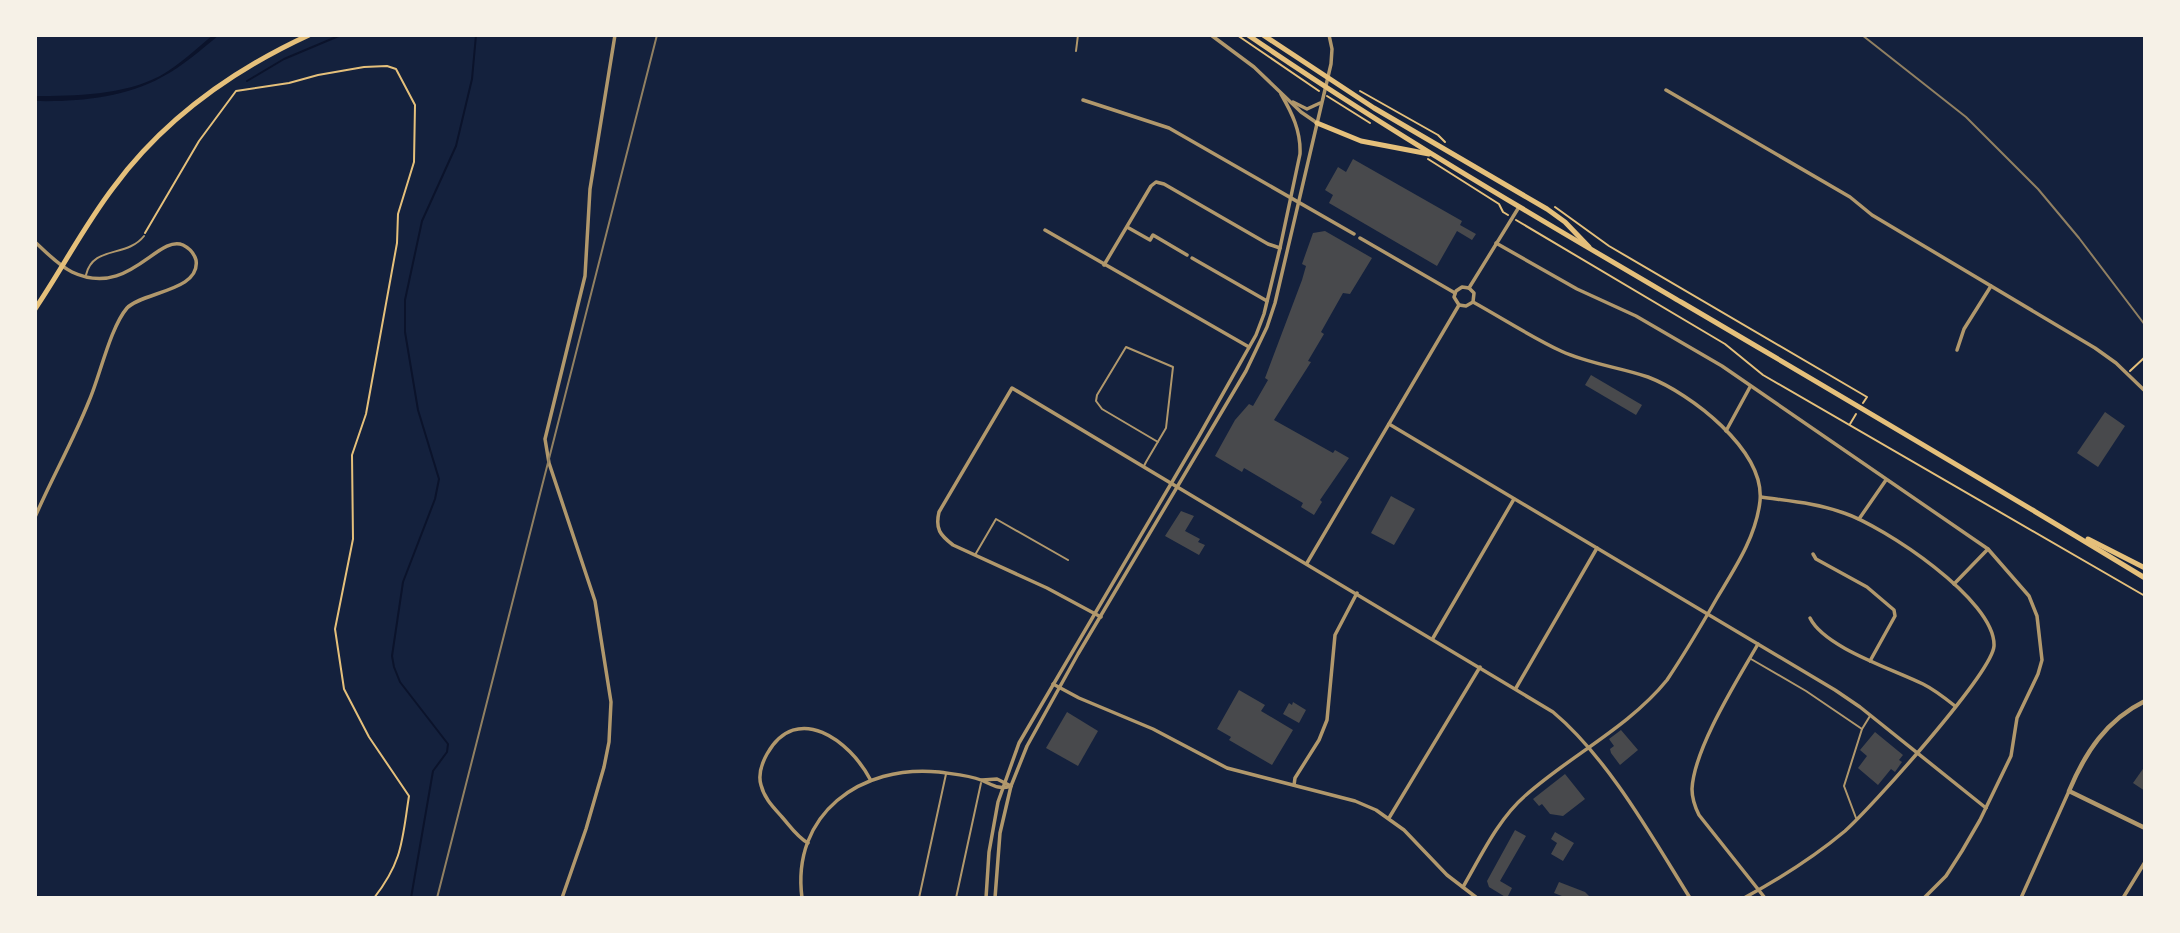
<svg xmlns="http://www.w3.org/2000/svg" width="2180" height="933" font-family="'Alegreya Sans',sans-serif">
  <style>
    .water { fill: #0b132b }
    .lines { fill: none; stroke-linecap: round; stroke-linejoin: round }
    .stream { stroke: #0b132b; stroke-width: 2 }
    .building { fill: #48494c }
    .path { stroke: #e5c07b; stroke-width: 2 }
    .service { stroke: #b1986c; stroke-width: 2 }
    .minor { stroke: #b1986c; stroke-width: 3.5 }
    .tertiary { stroke: #b1986c; stroke-width: 4.5 }
    .primary { stroke: #e5c07b; stroke-width: 5 }
    .rail { stroke: #918062; stroke-width: 2 }
  </style>
  <rect width="100%" height="100%" fill="#14213d"/>
  <path class="water" d="M213,35h6c-18,15 -36,31 -57,42 -37,21 -86,25 -127,24v-5c40,0 89,-1 125,-20 19,-11 36,-27 53,-41z"/>
  <g class="lines">
    <g class="stream">
      <polyline points="247,81 284,59 341,35"/>
      <polyline points="411,898 433,771 447,752 448,744 400,682 394,667 392,656 403,582 435,499 439,479 418,410 405,332 405,300 422,221 456,146 472,79 476,35"/>
    </g>
  </g>
  <g class="building">
    <polygon points="1353,159 1462,221 1460,225 1476,234 1472,240 1457,231 1437,266 1329,203 1333,195 1325,190 1338,167 1346,172"/>
    <polygon points="1325,231 1372,258 1350,294 1343,293 1321,332 1324,334 1308,361 1311,362 1274,420 1333,453 1335,450 1349,458 1320,500 1322,502 1314,515 1301,507 1303,503 1244,468 1242,472 1215,456 1235,420 1249,404 1253,406 1268,380 1265,378 1302,280 1306,266 1302,264 1313,233"/>
    <polygon points="1591,375 1642,405 1636,415 1585,385"/>
    <polygon points="2105,412 2125,426 2098,467 2077,453"/>
    <polygon points="1391,496 1415,509 1394,545 1371,533"/>
    <polygon points="1181,511 1194,516 1185,531 1200,539 1198,542 1205,545 1199,555 1165,536"/>
    <polygon points="1239,690 1265,705 1261,711 1293,730 1272,765 1229,740 1231,737 1217,729"/>
    <polygon points="1293,702 1306,710 1299,723 1283,714 1289,703 1292,705"/>
    <polygon points="1067,712 1098,731 1078,766 1046,748"/>
    <polygon points="1621,730 1638,750 1620,765 1611,753 1610,749 1614,746 1609,739"/>
    <polygon points="1875,732 1903,755 1899,760 1902,762 1895,772 1891,769 1878,785 1858,768 1867,756 1860,750"/>
    <polygon points="2145,766 2145,791 2133,783"/>
    <polygon points="1565,774 1585,799 1563,816 1550,814 1542,804 1539,806 1533,799"/>
    <polygon points="1515,830 1526,836 1500,881 1512,888 1507,898 1489,887 1487,881"/>
    <polygon points="1555,832 1574,843 1563,861 1551,854 1557,843 1551,839"/>
    <polygon points="1559,882 1585,892 1591,898 1567,898 1554,893"/>
  </g>
  <g class="lines">
    <g class="path">
      <polyline points="1237,35 1319,91"/>
      <polyline points="1360,91 1438,135 1445,142"/>
      <polyline points="1327,96 1370,123"/>
      <polyline points="1428,159 1499,204 1503,212 1508,215"/>
      <polyline points="1555,207 1609,246 1867,397 1863,403"/>
      <polyline points="1516,220 1725,344 1763,375 2145,596"/>
      <path d="M145,233l54,-92 37,-50 53,-8 29,-8 46,-8 23,-1 9,3 19,36 -1,57 -16,52 -1,29 -31,171 -14,41 1,84 -18,90 9,60 25,48 40,59c-7,44 -6,65 -35,102"/>
      <polyline points="2130,371 2145,357"/>
      <polyline points="1850,424 1856,414"/>
    </g>
    <g class="service">
      <polyline points="1076,51 1078,35"/>
      <path d="M86,275c7,-30 41,-17 58,-39"/>
      <polyline points="1144,466 1146,462 1166,428 1173,367 1126,347 1097,395 1096,401 1102,409 1158,442"/>
      <polyline points="975,555 996,519 1068,560"/>
      <polyline points="1751,659 1806,691 1862,729"/>
      <polyline points="1856,818 1844,786 1862,729 1870,716"/>
      <polyline points="919,898 946,774"/>
      <polyline points="956,898 981,783"/>
    </g>
    <g class="minor">
      <polyline points="1211,35 1254,67 1301,112 1317,123"/>
      <polyline points="1666,90 1850,197 1872,215 2095,348 2116,363 2145,391"/>
      <polyline points="1083,100 1169,128 1354,234"/>
      <polyline points="1293,102 1307,109 1320,103"/>
      <polyline points="1127,227 1150,240 1153,235 1187,255"/>
      <polyline points="1045,230 1249,347"/>
      <polyline points="1360,238 1455,293"/>
      <path d="M35,242c11,10 23,23 37,30 57,27 85,-38 111,-27 6,3 11,8 13,15 5,31 -54,32 -69,48 -17,20 -27,68 -38,93 -16,40 -37,77 -54,116"/>
      <polyline points="1496,243 1577,289 1636,316 1722,366 1988,549 2029,596 2037,616 2042,660 2038,674 2017,718 2011,756 1980,820 1962,851 1946,876 1924,898"/>
      <polyline points="1192,258 1267,301"/>
      <polyline points="1104,265 1151,186 1156,182 1164,184 1268,244 1280,248"/>
      <polyline points="1469,288 1519,207"/>
      <polyline points="1459,305 1466,306 1473,302 1474,293 1469,288"/>
      <polyline points="1459,305 1454,297 1456,291 1462,287 1469,288"/>
      <polyline points="1957,350 1964,329 1991,286"/>
      <polyline points="1389,424 1835,690 1860,707 1986,808"/>
      <polyline points="1726,431 1750,387"/>
      <polyline points="1859,519 1886,480"/>
      <polyline points="1813,554 1816,559 1867,587 1894,610 1895,616 1870,661"/>
      <polyline points="1307,563 1459,305"/>
      <polyline points="1954,584 1988,549"/>
      <path d="M1101,617l-54,-29 -94,-43c-13,-10 -18,-16 -14,-33l73,-124 541,324c55,46 99,125 137,186"/>
      <path d="M1810,618c15,30 83,51 113,66 12,6 22,14 32,22"/>
      <polyline points="1433,638 1514,499"/>
      <path d="M1758,644c-20,35 -64,104 -66,145 0,9 3,18 7,26l66,83"/>
      <polyline points="1053,684 1079,698 1153,729 1227,768 1355,801 1376,810 1404,830 1447,875 1477,898"/>
      <polyline points="1516,688 1597,548"/>
      <polyline points="982,780 997,779 1011,786"/>
      <polyline points="1294,785 1295,778 1319,740 1327,720 1335,635 1357,593"/>
      <polyline points="1389,818 1480,667"/>
      <path d="M808,843c-11,-6 -18,-17 -26,-26 -9,-10 -18,-19 -21,-32 -3,-10 1,-22 6,-31 30,-53 83,-13 103,25"/>
      <path d="M1463,887c18,-31 35,-68 63,-92 45,-40 103,-68 141,-115 18,-27 34,-54 50,-82 18,-30 39,-61 43,-97 5,-51 -70,-108 -112,-124 -29,-10 -59,-13 -87,-26 -30,-14 -59,-33 -88,-49"/>
      <polyline points="562,898 586,829 604,767 609,742 611,702 595,601 549,463 545,439 585,276 590,189 615,35"/>
      <path d="M802,898c-11,-84 59,-134 137,-126 13,2 30,3 42,8 12,5 17,10 30,6"/>
      <path d="M986,898l3,-46 9,-50 21,-59 180,-307 57,-101 8,-21 16,-66 20,-94c1,-23 -8,-41 -19,-60"/>
      <polyline points="995,898 1000,833 1011,786 1027,746 1078,654 1246,371 1267,327 1275,303 1331,64 1332,49 1329,35"/>
      <path d="M1744,898c35,-19 70,-41 101,-67 26,-23 147,-158 149,-185 2,-46 -111,-120 -150,-133 -27,-10 -55,-12 -83,-16"/>
      <polyline points="2021,898 2069,791"/>
      <polyline points="2123,898 2145,862"/>
    </g>
    <path class="tertiary" d="M2145,701c-39,19 -60,52 -76,90l76,37"/>
    <g class="primary">
      <path d="M1248,35c140,96 286,181 433,267 155,91 310,182 464,276"/>
      <polyline points="1263,35 1374,108 1547,209 1565,222 1589,247"/>
      <polyline points="1317,123 1361,141 1429,154"/>
      <path d="M35,309c27,-40 49,-83 78,-121 50,-68 120,-118 196,-153"/>
      <polyline points="2088,539 2145,568"/>
    </g>
    <g class="rail">
      <polyline points="1862,35 1966,117 2038,189 2079,238 2145,325"/>
      <polyline points="437,898 657,35"/>
    </g>
  </g>
  <rect width="2180" height="933" fill="none" stroke="#f6f1e7" stroke-width="74"/>
</svg>
